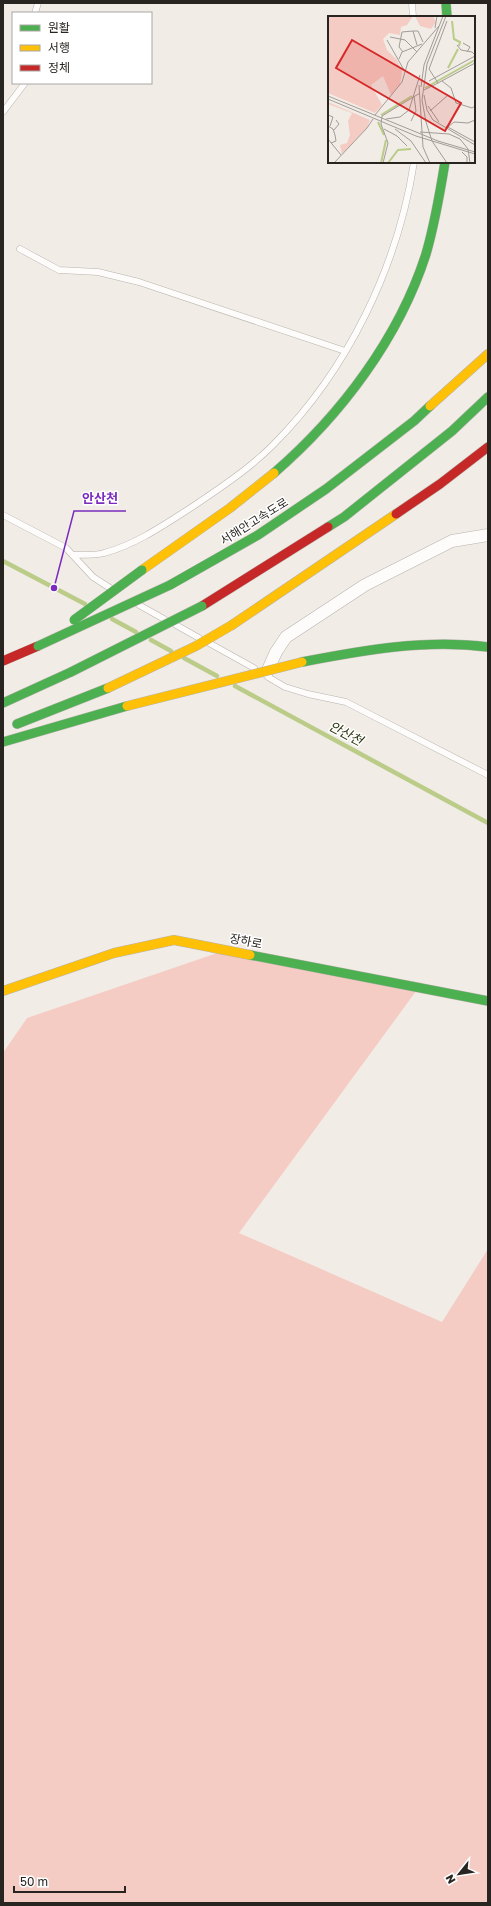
<svg xmlns="http://www.w3.org/2000/svg" width="491" height="1906" font-family="'Golos Text','Noto Sans KR',sans-serif">
  <style>
    .green { fill: #f5ccc4 }
    .lines { fill: none; stroke-linecap: round; stroke-linejoin: round }
    .stream { stroke: #bacc88; stroke-width: 4.5 }
    .lane-casing { stroke: #b7b3ae; stroke-width: 7 }
    .street-casing { stroke: #b7b3ae; stroke-width: 13 }
    .fast-casing { stroke: #b7b3ae; stroke-width: 10 }
    .slow-casing { stroke: #b7b3ae; stroke-width: 10 }
    .jam-casing { stroke: #b7b3ae; stroke-width: 10 }
    .lane { stroke: #fdfcfb; stroke-width: 6 }
    .street { stroke: #fdfcfb; stroke-width: 12 }
    .fast { stroke: #4caf50; stroke-width: 9 }
    .slow { stroke: #ffc107; stroke-width: 9 }
    .jam { stroke: #c62828; stroke-width: 9 }
    .fast-bridge-casing { stroke: #b7b3ae; stroke-width: 10; stroke-linecap: butt }
    .slow-bridge-casing { stroke: #b7b3ae; stroke-width: 10; stroke-linecap: butt }
    .fast-bridge { stroke: #4caf50; stroke-width: 9 }
    .slow-bridge { stroke: #ffc107; stroke-width: 9 }
    .labels { text-anchor: middle; dominant-baseline: central; stroke-width: 3; stroke-linejoin: round; paint-order: stroke }
    .street-label { font-size: 12px; fill: #282521; stroke: #fff }
    .water-label { font-size: 13px; font-style: italic; fill: #2b360e; stroke: #fff }
    .inset-river { fill: none; stroke: #bacc88; stroke-width: 2 }
    .inset-road { fill: none; stroke: #a19c97; stroke-width: 1 }
    .view { fill: #d62828; fill-opacity: 0.15; stroke: #d62828; stroke-width: 2 }
    .inset-edge { fill: none; stroke: #282521; stroke-width: 2 }
    .leader { fill: none; stroke: #7b2cbf; stroke-width: 1.5 }
    .callout-dot { fill: #7b2cbf; stroke: #fff; stroke-width: 1.5 }
    .callout-label { font-size: 13px; text-anchor: middle; font-weight: bold; fill: #7b2cbf; stroke: #fff; stroke-width: 3; stroke-linejoin: round; paint-order: stroke }
  </style>
  <rect width="100%" height="100%" fill="#f1ece6"/>
  <polygon class="green" points="226,950 422,983 239,1233 442,1322 488,1249 488,1903 3,1903 3,1053 27,1018"/>
  <g class="lines">
    <g class="stream">
      <polyline points="3,561 85,604"/>
      <polyline points="112,619 136,632"/>
      <polyline points="151,640 171,651"/>
      <polyline points="184,658 217,676"/>
      <polyline points="235,686 488,823"/>
    </g>
    <g class="lane-casing">
      <g id="lane">
        <polyline points="412,3 413,17"/>
        <polyline points="35,13 38,3"/>
        <polyline points="3,112 25,83"/>
        <polyline points="20,249 59,270 98,272 139,282 345,351"/>
        <polyline points="3,515 66,548 93,577 110,588"/>
        <path d="M73,555c10,-1 21,1 31,-2 31,-8 60,-28 88,-46 28,-19 57,-38 81,-62 75,-75 125,-179 141,-283"/>
        <polyline points="139,605 164,619"/>
        <polyline points="176,625 199,638"/>
        <polyline points="209,643 254,668"/>
        <polyline points="268,677 285,687 308,694 346,702 488,775"/>
      </g>
    </g>
    <g class="street-casing">
      <polyline id="street" points="267,672 276,652 286,637 365,585 452,541 488,535"/>
    </g>
    <g class="fast-casing">
      <g id="fast">
        <polyline points="446,3 447,17"/>
        <path d="M274,473c67,-58 125,-135 152,-219 9,-31 14,-61 19,-92"/>
        <polyline points="328,527 344,517 452,431 488,397"/>
        <polyline points="170,585 258,535 326,489 414,421 430,406"/>
        <path d="M302,662c62,-12 123,-23 186,-15"/>
        <polyline points="3,703 71,672"/>
        <polyline points="17,724 108,688"/>
        <polyline points="3,742 127,706"/>
        <polyline points="250,955 488,1001"/>
      </g>
    </g>
    <g class="slow-casing">
      <g id="slow">
        <polyline points="430,406 488,354"/>
        <polyline points="142,570 230,508 274,473"/>
        <polyline points="232,625 396,514"/>
        <polyline points="3,991 114,953 174,940 250,955"/>
      </g>
    </g>
    <g class="jam-casing">
      <g id="jam">
        <polyline points="396,514 440,484 488,447"/>
        <polyline points="202,606 328,527"/>
        <polyline points="3,661 38,646"/>
      </g>
    </g>
    <use href="#lane" class="lane"/>
    <use href="#street" class="street"/>
    <use href="#fast" class="fast"/>
    <use href="#slow" class="slow"/>
    <use href="#jam" class="jam"/>
    <g class="fast-bridge-casing">
      <g id="fast-bridge">
        <polyline points="74,620 142,570"/>
        <polyline points="38,646 170,585"/>
        <polyline points="71,672 202,606"/>
      </g>
    </g>
    <g class="slow-bridge-casing">
      <g id="slow-bridge">
        <polyline points="108,688 196,646 232,625"/>
        <polyline points="127,706 302,662"/>
      </g>
    </g>
    <use href="#fast-bridge" class="fast-bridge"/>
    <use href="#slow-bridge" class="slow-bridge"/>
  </g>
  <g class="labels">
    <g class="street-label">
      <text transform="translate(254 521) rotate(-32)">서해안고속도로</text>
      <text transform="translate(246 941) rotate(11)">장하로</text>
    </g>
    <g class="water-label">
      <text transform="translate(346 733) rotate(28)">안산천</text>
    </g>
  </g>
  <g transform="translate(328 16)">
    <rect width="147" height="147" fill="#f1ece6"/>
    <path d="M0,0h85l-6,9 -6,2 -1,8 -11,-2 -6,6 4,11 10,10 5,11 -2,14 -9,10 -8,-19 -12,9 11,20 -7,8 -47,-20zM87,0h18l3,6 -5,7 -11,-3zM0,86l42,18 -3,8 -25,26 -2,-9 7,-2 3,-8 -2,-14 4,-8 -24,-9z" fill="#f5ccc4"/>
    <path class="inset-river" d="M124,5l2,18 6,3 -1,4M120,52l10,-19M97,72l50,-28M53,99l31,-19M50,106l6,13M53,147l5,-23M60,147l10,-13 13,-1"/>
    <path class="inset-road" d="M118,0l-19,48 -5,36 4,22 6,19 15,22M119,5l-18,48 9,14 37,-20M107,12l2,-12M62,21l15,3 12,12M59,24l17,30M135,27l7,4 -3,5M89,29l-4,-14h5l5,11M129,29l4,5 11,2 3,3M75,36l-4,-5 3,-15 11,-1M71,43l3,-7 20,-8M101,65l46,-25M114,65l9,7 5,15 16,5 3,-2M91,69l4,62 7,16M93,71l3,-22 19,-49M96,74l14,-7M96,79l3,15 6,10 42,25M0,80l110,45 37,11M0,83l88,37 59,18M100,90l11,16M102,95l17,-15M0,99l5,2 -3,9M47,99l27,-33 6,-20 31,-36M58,103l14,-2 9,-7 11,-35M83,105l5,-10 -2,-15M0,110l5,3 2,6 1,6 -5,2M118,110l29,16M120,111l6,-5 14,1 7,-3M56,113l13,7 10,10M67,113l16,12 15,22M6,114l5,-6 -3,-4M92,116l29,2 11,5 8,10 2,14M0,123l13,16M134,136l5,5v6M6,147l33,-35 6,-9M55,147l5,-20 -7,-19 1,-8 38,-23"/>
    <path class="view" d="M24,24l109,63 -16,28 -109,-63z"/>
    <rect width="147" height="147" class="inset-edge"/>
  </g>
  <path class="leader" d="M54 588L74 511H126"/>
  <circle class="callout-dot" cx="54" cy="588" r="4"/>
  <g class="callout-label">
    <text x="100" y="503">안산천</text>
  </g>
  <rect width="491" height="1906" fill="none" stroke="#282521" stroke-width="8"/>
  <rect x="12" y="12" width="140" height="72" fill="#ffffff" stroke="#a9a8a6"/>
  <rect x="20" y="25" width="20" height="6" fill="#4caf50" stroke="#a9a8a6"/>
  <text x="48" y="32" font-size="12" fill="#282521">원활</text>
  <rect x="20" y="45" width="20" height="6" fill="#ffc107" stroke="#a9a8a6"/>
  <text x="48" y="52" font-size="12" fill="#282521">서행</text>
  <rect x="20" y="65" width="20" height="6" fill="#c62828" stroke="#a9a8a6"/>
  <text x="48" y="72" font-size="12" fill="#282521">정체</text>
  <g transform="translate(459 1874) rotate(240)" stroke="#ffffff" stroke-width="3" paint-order="stroke">
  <path d="M0-3L7 15L0 10L-7 15Z" fill="#282521"/>
  <text y="-6" font-size="11" font-weight="bold" text-anchor="middle" fill="#282521">N</text>
  </g>
  <path d="M14 1886v6h111v-6" fill="none" stroke="#282521" stroke-width="2"/>
  <text x="20" y="1886" font-size="12" fill="#282521" stroke="#ffffff" stroke-width="3" paint-order="stroke">50 m</text>
</svg>
